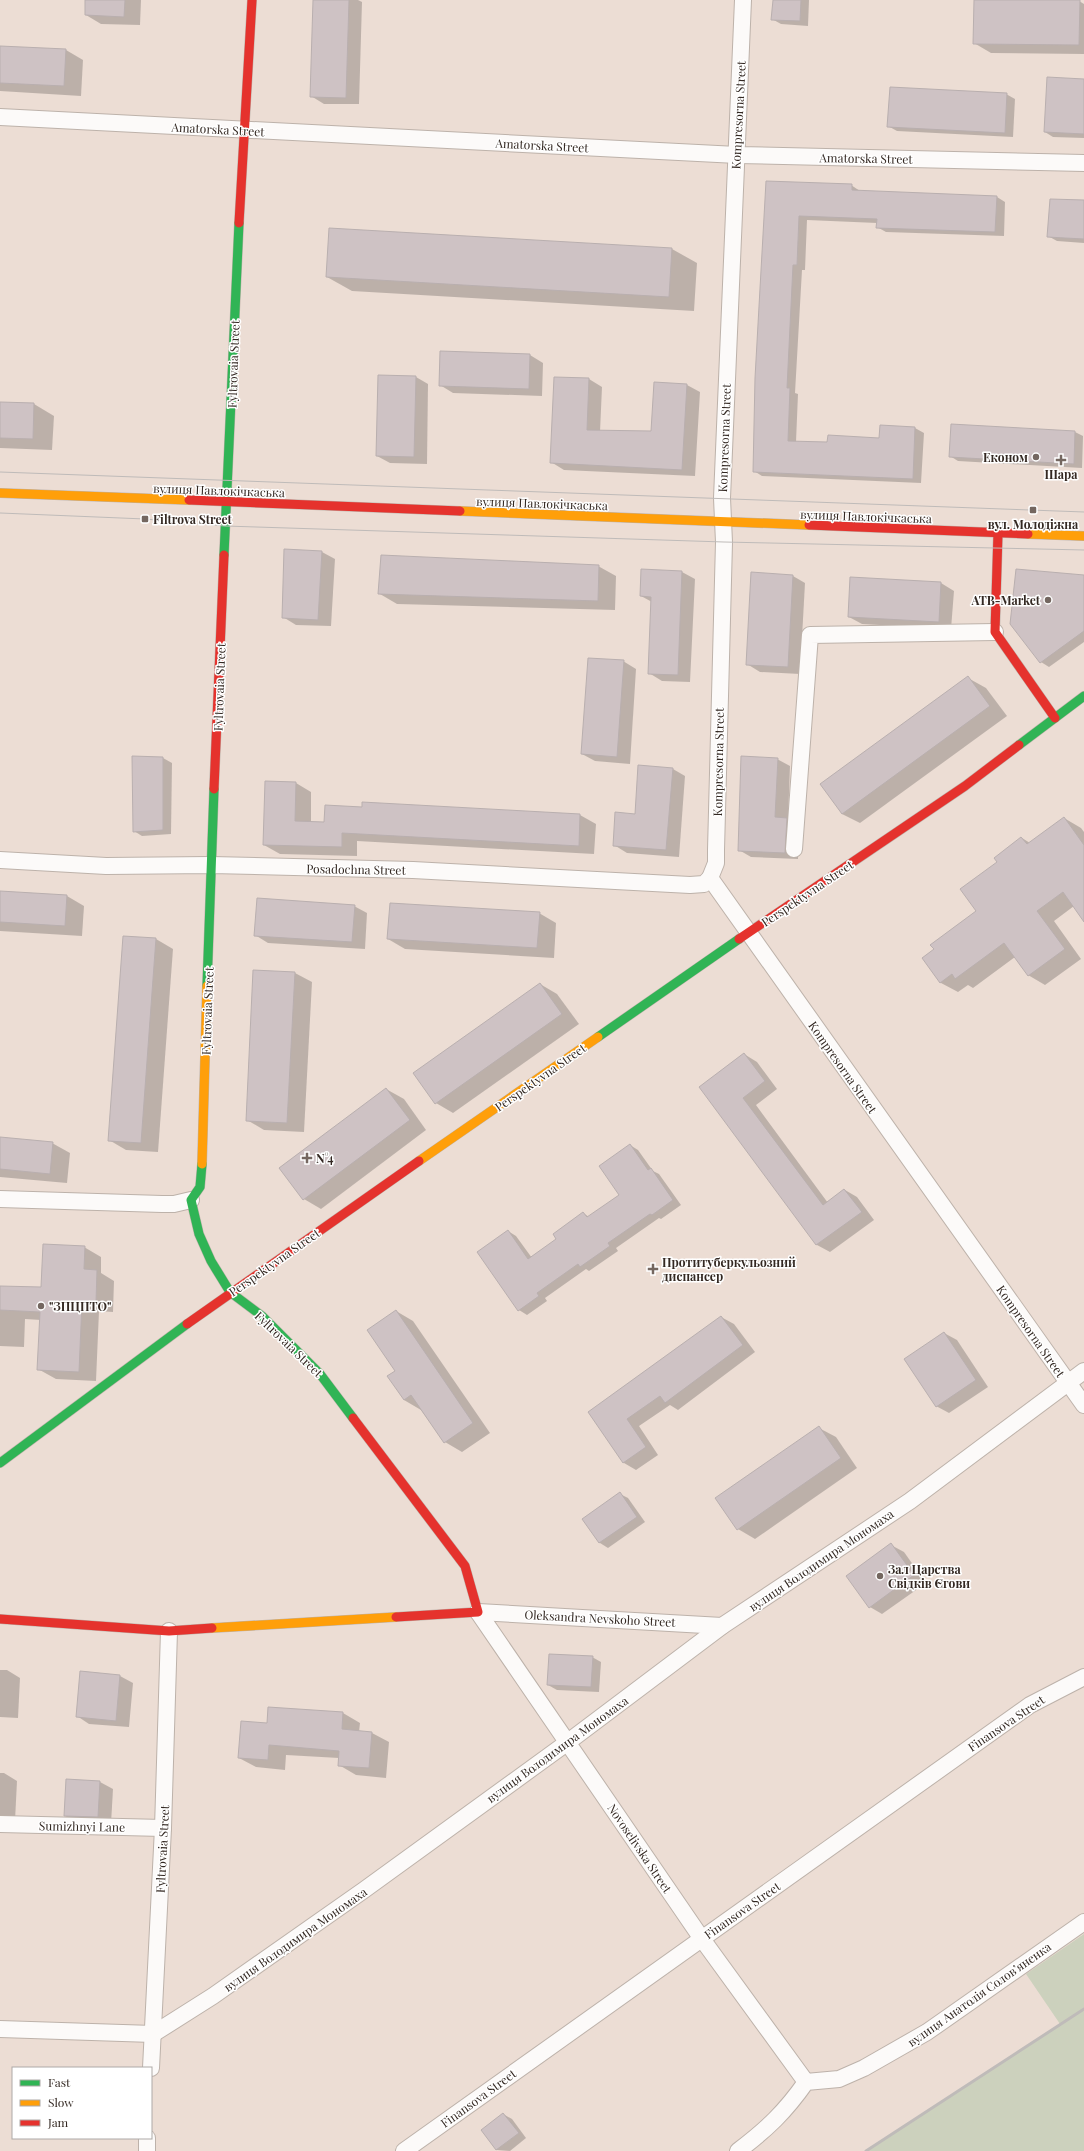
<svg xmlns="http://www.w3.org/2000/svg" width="1084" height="2151" font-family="'Playfair Display',serif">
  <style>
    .green { fill: #ccd1bd }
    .shadow { fill: #0003 }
    .building { fill: #cec2c4; stroke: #b9afaf }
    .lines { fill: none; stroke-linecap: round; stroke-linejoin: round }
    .street-casing { stroke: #bdb2aa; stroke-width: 18 }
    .fast-casing { stroke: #bdb2aa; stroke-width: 10 }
    .slow-casing { stroke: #bdb2aa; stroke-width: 10 }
    .jam-casing { stroke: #bdb2aa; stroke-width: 10 }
    .street { stroke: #fcfaf9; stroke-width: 16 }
    .fast { stroke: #30b455; stroke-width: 9 }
    .slow { stroke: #ff9f0a; stroke-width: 9 }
    .jam { stroke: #e5322d; stroke-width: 9 }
    .tram { stroke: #bfbbb9; stroke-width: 1 }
    .rail { stroke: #bfbbb9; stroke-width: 3 }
    .poi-dot { fill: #746760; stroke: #fff; stroke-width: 1.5 }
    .labels { text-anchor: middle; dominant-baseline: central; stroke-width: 3; stroke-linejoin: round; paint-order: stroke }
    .street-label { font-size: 12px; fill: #332822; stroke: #fff }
    .poi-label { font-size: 12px; font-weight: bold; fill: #332822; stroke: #fff; text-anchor: start }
  </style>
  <rect width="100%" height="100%" fill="#ecddd4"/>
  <polygon class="green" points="1084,1934 1084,2151 866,2151 1060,2024 1026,1974"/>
  <g class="shadow">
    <polygon points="86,0 141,0 140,25 101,24 86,15"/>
    <polygon points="314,0 358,0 362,2 359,104 324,104 311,96"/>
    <polygon points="774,0 809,0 808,26 781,24 772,19"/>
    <polygon points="1079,1 1084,4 1084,54 991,53 974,43"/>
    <polygon points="0,47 66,50 83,60 81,96 0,91"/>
    <polygon points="1084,80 1084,138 1053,137 1045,132"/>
    <polygon points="1006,94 1015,99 1013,137 897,131 888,126"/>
    <polygon points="767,182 851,185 860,191 997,197 1005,202 1004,236 886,232 877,227 877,223 807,220 805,270 802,270 795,393 798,394 796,442 828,443 880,439 881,426 915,428 924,433 921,483 762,476 754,471"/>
    <polygon points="1084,202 1084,243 1057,241 1048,236"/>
    <polygon points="672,249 697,263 694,311 352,291 327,277"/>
    <polygon points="441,352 530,355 543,363 542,396 453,393 440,385"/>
    <polygon points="416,377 428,384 427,464 390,463 377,456"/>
    <polygon points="555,378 589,379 602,387 600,432 652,432 655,383 687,385 700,392 695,476 564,470 551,462"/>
    <polygon points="0,403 34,404 54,416 52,450 0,448"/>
    <polygon points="952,425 1075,432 1083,436 1082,468 958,461 950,456"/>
    <polygon points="285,550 322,552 335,559 331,626 296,625 283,617"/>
    <polygon points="598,566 616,576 615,610 397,604 380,594"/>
    <polygon points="642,570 682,572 695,579 690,682 662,681 649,673 652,602 641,596"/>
    <polygon points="793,576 805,583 800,674 760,672 747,664"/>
    <polygon points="1084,576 1084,642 1049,667 1041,662"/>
    <polygon points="941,583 954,591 951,629 862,624 849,617"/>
    <polygon points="623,661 636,669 630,764 595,761 582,754"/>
    <polygon points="968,678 986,688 1007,716 860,823 842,814"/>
    <polygon points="133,757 163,758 172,763 171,834 142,836 134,831"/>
    <polygon points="777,759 790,766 788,820 799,826 798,859 751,857 739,850"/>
    <polygon points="673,769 685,776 679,857 627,853 614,845"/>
    <polygon points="296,783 311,792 311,823 325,823 363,808 363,803 580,815 596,824 594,854 357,841 357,856 280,854 264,845"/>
    <polygon points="1064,818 1081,828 1084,832 1084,920 1074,906 1054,921 1081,959 1045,985 1028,975 1015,957 973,988 968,985 958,992 941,983 935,950 978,911 998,863 1022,838 1030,843"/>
    <polygon points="0,892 67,896 84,906 82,936 0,931"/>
    <polygon points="354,906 367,913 365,949 268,943 255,935"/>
    <polygon points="539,913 556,923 554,958 405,949 388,939"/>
    <polygon points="156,939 173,949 158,1152 126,1150 109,1140"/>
    <polygon points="295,973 312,982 304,1132 264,1130 247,1120"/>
    <polygon points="540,984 557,994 579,1024 453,1113 436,1103 415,1073"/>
    <polygon points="744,1054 757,1062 777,1089 756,1105 828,1203 845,1190 857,1197 874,1220 830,1252 817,1245 700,1087"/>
    <polygon points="386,1089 404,1099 426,1130 321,1209 304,1199"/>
    <polygon points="0,1138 52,1143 70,1153 67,1183 0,1177"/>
    <polygon points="630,1145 638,1150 653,1171 659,1174 681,1205 661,1219 659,1218 616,1248 618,1251 589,1271 586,1269 545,1298 547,1301 527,1315 519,1310 508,1231 516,1236 532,1258 558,1239 583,1213 589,1217 620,1195"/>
    <polygon points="84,1247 101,1257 101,1273 114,1281 113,1312 99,1311 96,1381 56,1379 38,1369 41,1320 25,1319 24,1347 0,1346 0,1287 42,1289"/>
    <polygon points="396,1311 413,1321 490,1433 462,1452 445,1442 421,1410 404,1400 396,1371"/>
    <polygon points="721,1317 734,1324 755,1352 678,1410 670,1405 639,1426 658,1455 636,1470 624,1463 590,1413"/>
    <polygon points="944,1333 957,1340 988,1387 949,1413 936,1406"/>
    <polygon points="819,1428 836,1437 857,1468 755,1539 738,1529"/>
    <polygon points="620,1494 628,1498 645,1522 608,1548 600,1543 583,1519"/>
    <polygon points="891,1545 904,1552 926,1583 882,1614 870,1607"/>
    <polygon points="592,1657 601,1662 599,1692 557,1690 548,1685"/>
    <polygon points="0,1670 7,1670 20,1678 18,1718 0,1717"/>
    <polygon points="81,1672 120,1676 133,1683 129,1727 89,1724 77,1716"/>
    <polygon points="269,1708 343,1713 360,1723 359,1732 372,1733 389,1742 386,1778 356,1775 339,1765 339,1758 286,1755 285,1770 256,1767 239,1758 268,1724"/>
    <polygon points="0,1773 4,1773 17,1781 15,1821 0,1820"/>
    <polygon points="67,1780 100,1782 113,1789 111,1824 78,1823 65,1816"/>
    <polygon points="503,2114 512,2119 526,2138 510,2151 497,2150 482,2130"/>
  </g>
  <g class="building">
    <polygon points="85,0 125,0 124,17 85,15"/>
    <polygon points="313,0 349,0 346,98 310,97"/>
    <polygon points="773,0 801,0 800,21 771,20"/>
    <polygon points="974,0 1080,0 1079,45 973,44"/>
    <polygon points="0,46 66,49 64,86 0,83"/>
    <polygon points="1047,77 1084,79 1084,134 1044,132"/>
    <polygon points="890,87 1007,93 1005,133 887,127"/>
    <polygon points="766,181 852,184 852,190 997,196 995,232 876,228 877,219 799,216 797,265 793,265 787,388 790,388 788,441 827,442 828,435 879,438 880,425 915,427 913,479 753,472 755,378"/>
    <polygon points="1050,199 1084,200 1084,239 1047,237"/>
    <polygon points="329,228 672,248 669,297 326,277"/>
    <polygon points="440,351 530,354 529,389 439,386"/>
    <polygon points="378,375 416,376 414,457 376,456"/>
    <polygon points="554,377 589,378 587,430 651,431 654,382 687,384 682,470 550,463"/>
    <polygon points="0,402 34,403 33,439 0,438"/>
    <polygon points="951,424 1075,431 1074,464 949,457"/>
    <polygon points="284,549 322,551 318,620 282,618"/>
    <polygon points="381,555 599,565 598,601 378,594"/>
    <polygon points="641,569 682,571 678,675 648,674 651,597 640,596"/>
    <polygon points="1016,569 1084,575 1084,631 1040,663 1010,624"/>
    <polygon points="751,572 793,575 788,667 746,665"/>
    <polygon points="850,577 941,582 939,622 848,617"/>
    <polygon points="588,658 624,660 617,757 581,754"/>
    <polygon points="968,676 990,706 842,814 820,784"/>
    <polygon points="132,756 163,757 163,830 133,832"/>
    <polygon points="741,756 778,758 775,817 787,818 785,853 738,851"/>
    <polygon points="638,765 673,768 666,850 613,846 615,812 635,814"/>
    <polygon points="265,781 296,782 295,821 324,822 325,805 362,807 362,802 580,814 579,846 342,833 342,847 263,845"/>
    <polygon points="1064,817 1084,845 1084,922 1063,892 1037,911 1065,949 1028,976 1004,943 955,979 952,974 940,983 922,958 934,949 930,945 976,911 960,889 997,862 994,858 1021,837 1027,844"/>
    <polygon points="0,891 67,895 65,926 0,922"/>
    <polygon points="257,898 355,905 352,942 254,936"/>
    <polygon points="390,903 540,912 537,948 387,939"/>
    <polygon points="123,936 156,938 141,1143 108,1141"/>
    <polygon points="253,970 295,972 287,1123 246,1121"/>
    <polygon points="540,983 562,1014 435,1104 413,1073"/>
    <polygon points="744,1053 765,1081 743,1098 823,1205 844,1189 862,1212 816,1245 699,1087"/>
    <polygon points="386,1088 410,1120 303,1200 279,1168"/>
    <polygon points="0,1137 53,1142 50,1174 0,1169"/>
    <polygon points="630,1144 648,1170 651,1168 673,1200 652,1215 650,1214 608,1243 610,1246 580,1267 578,1264 537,1293 539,1296 518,1311 477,1252 508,1230 528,1259 556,1239 553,1234 583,1212 587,1217 619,1195 599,1166"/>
    <polygon points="43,1244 85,1246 84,1269 97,1270 96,1302 82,1302 79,1372 37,1370 40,1312 0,1310 0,1286 41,1287"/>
    <polygon points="396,1310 473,1423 444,1443 411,1395 404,1400 387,1376 395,1371 367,1330"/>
    <polygon points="721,1316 743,1345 665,1403 660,1396 627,1419 646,1447 623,1463 588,1412"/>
    <polygon points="944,1332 976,1380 936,1407 904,1359"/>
    <polygon points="819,1426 841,1458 737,1530 715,1498"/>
    <polygon points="620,1492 637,1517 599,1543 582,1519"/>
    <polygon points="891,1543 914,1575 869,1608 846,1576"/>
    <polygon points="549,1654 593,1656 591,1687 547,1685"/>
    <polygon points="80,1671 120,1675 116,1721 76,1717"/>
    <polygon points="268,1707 343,1712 342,1729 372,1732 369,1768 338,1766 339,1751 269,1745 268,1760 238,1758 241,1721 267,1723"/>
    <polygon points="66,1779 100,1781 98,1817 64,1816"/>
    <polygon points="503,2113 519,2133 496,2150 481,2130"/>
  </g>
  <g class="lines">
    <g class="street-casing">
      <g id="street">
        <polyline points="743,0 722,498 724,542 716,850 716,863 710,878 1084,1405"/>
        <polyline points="0,117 737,155 1084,163"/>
        <polyline points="794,849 810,635 995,632"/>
        <polyline points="0,860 106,866 211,865 413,870 690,885 704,884 710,878"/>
        <polyline points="0,1199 162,1204 174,1204 191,1200"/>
        <polyline points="478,1612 702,1939 806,2082"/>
        <polyline points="478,1612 722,1626"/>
        <polyline points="0,1824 163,1828"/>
        <polyline points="0,2029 153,2034 213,1996 364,1890 568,1742 722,1626 910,1501 1084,1371"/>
        <polyline points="151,2068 163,1828 169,1631"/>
        <polyline points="147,2151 147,2138"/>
        <polyline points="404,2151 1030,1705 1084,1677"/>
        <path d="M738,2151c29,-22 47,-39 68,-69l33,-3 25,-11 63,-36 157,-110"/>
      </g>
    </g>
    <g class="fast-casing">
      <g id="fast">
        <polyline points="224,555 239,223"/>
        <polyline points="1019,745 1084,696"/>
        <polyline points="207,986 214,789"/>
        <polyline points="598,1037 739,939"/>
        <polyline points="202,1164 200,1187 191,1200 199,1234 211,1261 230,1292 262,1316 320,1374 353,1418"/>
        <polyline points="0,1463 187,1324"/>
      </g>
    </g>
    <g class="slow-casing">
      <g id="slow">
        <polyline points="0,493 189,500"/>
        <polyline points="460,511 809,525"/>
        <polyline points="1028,534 1084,536"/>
        <polyline points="419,1161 598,1037"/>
        <polyline points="202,1164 207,986"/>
        <polyline points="212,1628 396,1617"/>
      </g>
    </g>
    <g class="jam-casing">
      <g id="jam">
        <polyline points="239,223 252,0"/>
        <polyline points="189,500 460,511"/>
        <polyline points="809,525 1028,534"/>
        <polyline points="998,533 995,632 1055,718"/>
        <polyline points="214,789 224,555"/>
        <polyline points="739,939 965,786 1019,745"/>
        <polyline points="187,1324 419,1161"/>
        <polyline points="353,1418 465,1566 478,1612 396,1617"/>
        <polyline points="0,1619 169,1631 212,1628"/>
      </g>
    </g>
    <use href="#street" class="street"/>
    <use href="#fast" class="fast"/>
    <use href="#slow" class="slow"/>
    <use href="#jam" class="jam"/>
    <g class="tram">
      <polyline points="0,472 1084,512"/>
      <polyline points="0,513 145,519 225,526 724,542 1084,550"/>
    </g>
    <polyline class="rail" points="866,2151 1084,2009"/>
  </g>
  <g class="poi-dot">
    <circle cx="1036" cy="457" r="4"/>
    <path d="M1059 454h4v4h4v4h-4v4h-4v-4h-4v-4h4z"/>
    <rect x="1029" y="506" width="8" height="8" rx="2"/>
    <rect x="141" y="515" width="8" height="8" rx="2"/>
    <circle cx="1048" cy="600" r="4"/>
    <path d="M305 1152h4v4h4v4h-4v4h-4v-4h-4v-4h4z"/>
    <path d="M651 1263h4v4h4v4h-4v4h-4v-4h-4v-4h4z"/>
    <circle cx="41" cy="1306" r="4"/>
    <circle cx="880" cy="1576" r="4"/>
  </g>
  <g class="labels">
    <g class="street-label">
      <text transform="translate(738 115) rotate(-87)">Kompresorna Street</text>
      <text transform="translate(218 129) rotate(3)">Amatorska Street</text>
      <text transform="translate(542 145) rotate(3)">Amatorska Street</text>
      <text transform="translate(866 158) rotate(1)">Amatorska Street</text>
      <text transform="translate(233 364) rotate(-88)">Fyltrovaia Street</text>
      <text transform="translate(724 438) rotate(-88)">Kompresorna Street</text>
      <text transform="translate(219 490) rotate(2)">вулиця Павлокічкаська</text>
      <text transform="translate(542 503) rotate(2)">вулиця Павлокічкаська</text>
      <text transform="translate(866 516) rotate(2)">вулиця Павлокічкаська</text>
      <text transform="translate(219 687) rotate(-88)">Fyltrovaia Street</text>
      <text transform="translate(718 762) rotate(-89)">Kompresorna Street</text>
      <text transform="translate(356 869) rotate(1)">Posadochna Street</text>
      <text transform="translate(807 893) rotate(-34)">Perspektyvna Street</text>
      <text transform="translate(207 1011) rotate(-88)">Fyltrovaia Street</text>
      <text transform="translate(843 1067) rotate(55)">Kompresorna Street</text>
      <text transform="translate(540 1077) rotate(-35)">Perspektyvna Street</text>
      <text transform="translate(274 1262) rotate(-35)">Perspektyvna Street</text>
      <text transform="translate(1031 1331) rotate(55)">Kompresorna Street</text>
      <text transform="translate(289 1344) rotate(44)">Fyltrovaia Street</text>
      <text transform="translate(821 1560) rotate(-34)">вулиця Володимира Мономаха</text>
      <text transform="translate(600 1618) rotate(3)">Oleksandra Nevskoho Street</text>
      <text transform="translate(1006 1723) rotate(-34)">Finansova Street</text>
      <text transform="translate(557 1749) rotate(-36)">вулиця Володимира Мономаха</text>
      <text transform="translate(82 1826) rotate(1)">Sumizhnyi Lane</text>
      <text transform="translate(640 1848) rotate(56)">Novoselivska Street</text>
      <text transform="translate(162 1849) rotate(-87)">Fyltrovaia Street</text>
      <text transform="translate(742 1910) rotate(-35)">Finansova Street</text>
      <text transform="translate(295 1939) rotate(-35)">вулиця Володимира Мономаха</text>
      <text transform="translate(979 1994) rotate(-35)">вулиця Анатолія Соловʼяненка</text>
      <text transform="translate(478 2098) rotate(-36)">Finansova Street</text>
    </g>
    <g class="poi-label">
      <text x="1028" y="457" text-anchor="end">Економ</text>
      <text x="1061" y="474" text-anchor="middle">Шара</text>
      <text x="153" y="519">Filtrova Street</text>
      <text x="1033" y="524" text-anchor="middle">вул. Молодіжна</text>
      <text x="1040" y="600" text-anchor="end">ATB-Market</text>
      <text x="316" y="1158">N°4</text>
      <text x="662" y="1262">Протитуберкульозний<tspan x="662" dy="14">диспансер</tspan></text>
      <text x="49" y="1306">"ЗПЦПТО"</text>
      <text x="888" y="1569">Зал Царства<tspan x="888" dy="14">Свідків Єгови</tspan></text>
    </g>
  </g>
  <rect x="12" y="2067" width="140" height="72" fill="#ffffff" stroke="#ada9a7"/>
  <rect x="20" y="2080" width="20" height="6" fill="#30b455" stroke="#ada9a7"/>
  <text x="48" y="2087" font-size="12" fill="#332822">Fast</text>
  <rect x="20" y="2100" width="20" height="6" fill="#ff9f0a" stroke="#ada9a7"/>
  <text x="48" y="2107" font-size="12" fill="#332822">Slow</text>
  <rect x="20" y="2120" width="20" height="6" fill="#e5322d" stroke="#ada9a7"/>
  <text x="48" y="2127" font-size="12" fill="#332822">Jam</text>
</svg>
